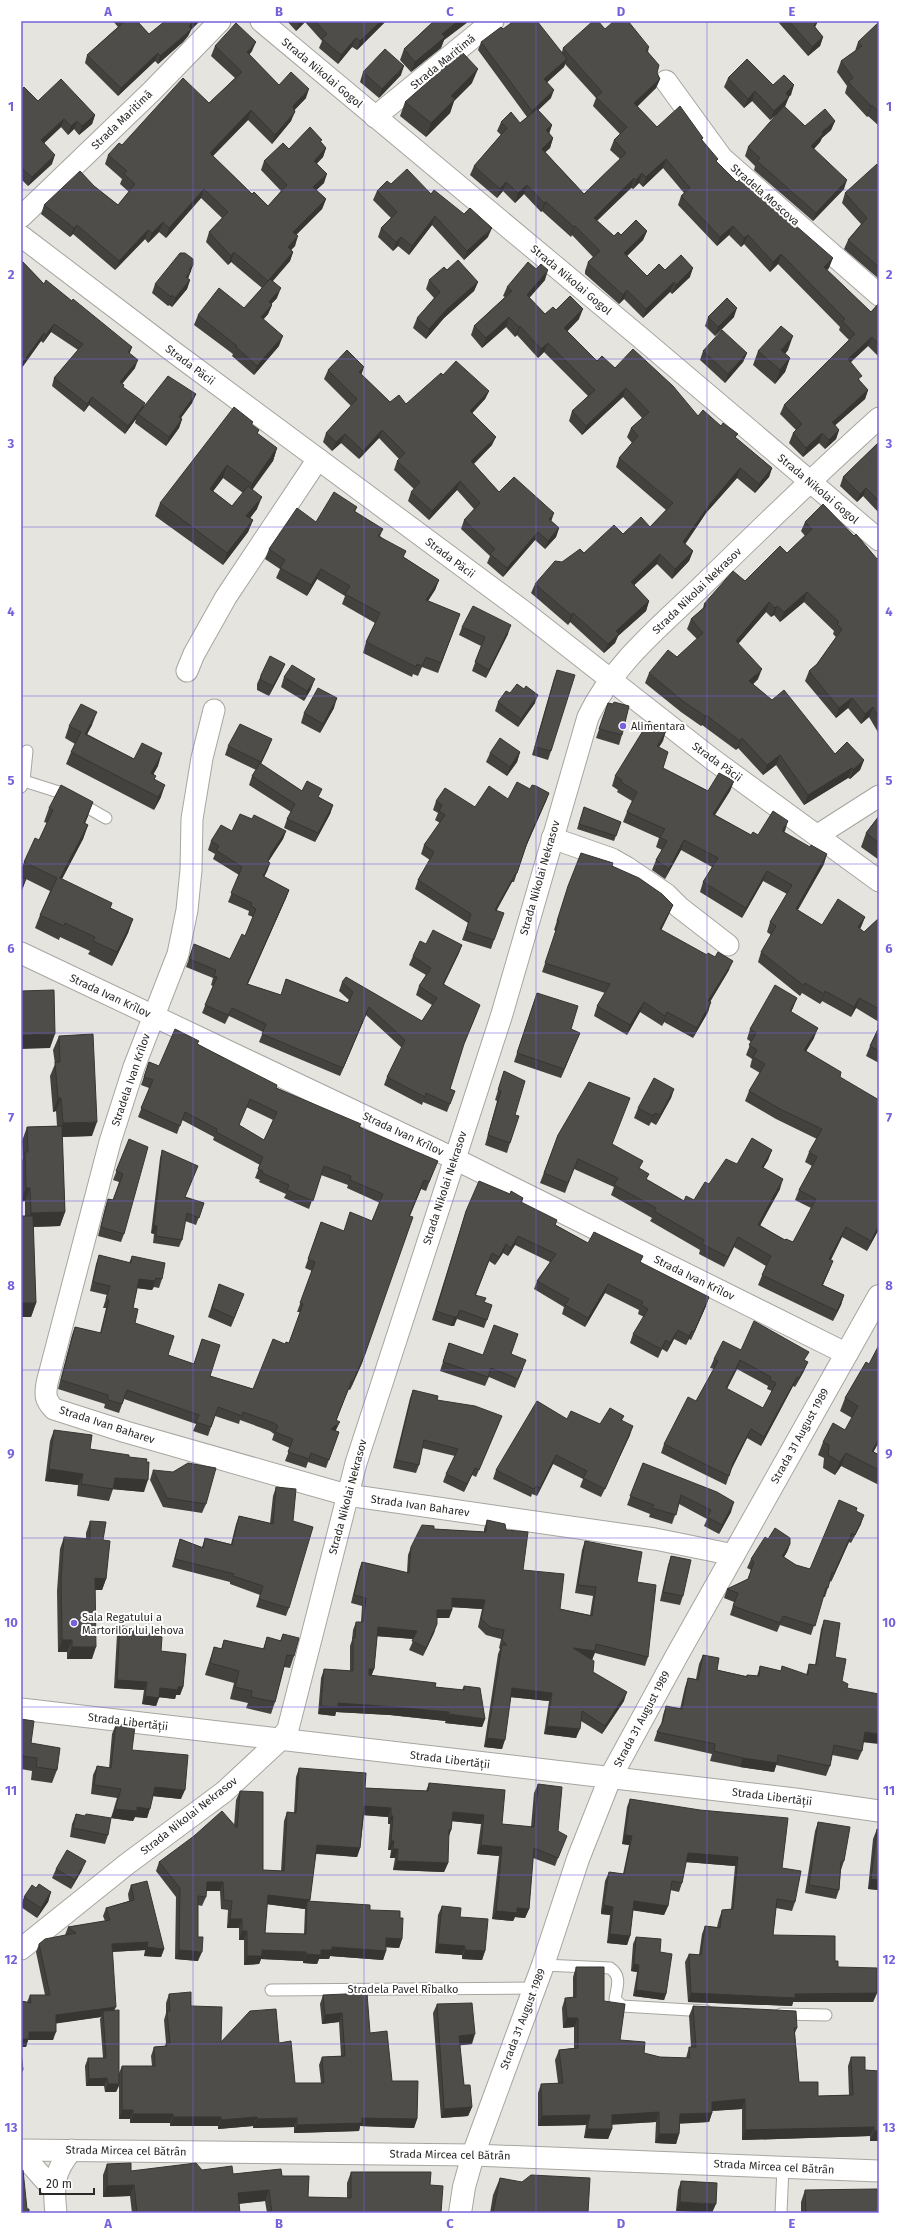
<svg xmlns="http://www.w3.org/2000/svg" width="900" height="2234" font-family="'Fira Sans',sans-serif">
  <style>
    .lines { fill: none; stroke-linecap: round; stroke-linejoin: round }
    .lane-casing { stroke: #a7a5a0; stroke-width: 13 }
    .street-casing { stroke: #a7a5a0; stroke-width: 23 }
    .secondary-casing { stroke: #a7a5a0; stroke-width: 24 }
    .lane { stroke: #fff; stroke-width: 11 }
    .street { stroke: #fff; stroke-width: 21 }
    .secondary { stroke: #fff; stroke-width: 22 }
    .wall { fill: #44423f; fill-rule: evenodd }
    .shaded-wall { fill: #373633 }
    .building { fill: #4f4d49; stroke: #373633; fill-rule: evenodd }
    .grid { fill: none; stroke: #7461db; stroke-width: 1; stroke-opacity: 0.55 }
    .poi-dot { fill: #7461db; stroke: #fff; stroke-width: 1.5 }
    .labels { text-anchor: middle; dominant-baseline: central; stroke-width: 4; stroke-linejoin: round; paint-order: stroke }
    .street-label { font-size: 11px; fill: #2a2927; stroke: #fff }
    .poi-label { font-size: 11px; fill: #2a2927; stroke: #fff; text-anchor: start }
    .neatline { fill: none; stroke: #7461db; stroke-width: 1.5 }
    .grid-label { font-size: 13px; text-anchor: middle; font-weight: bold; fill: #7461db }
  </style>
  <rect width="100%" height="100%" fill="#e6e4df"/>
  <g class="lines">
    <g class="lane-casing">
      <g id="lane">
        <polyline points="24,781 62,793 106,818"/>
        <polyline points="21,787 24,781 27,751"/>
        <path d="M543,1965l67,3c12,8 7,19 5,31l7,7 84,5"/>
        <polyline points="271,1990 535,1988"/>
        <polyline points="781,2014 826,2015"/>
        <polyline points="781,2213 783,2167"/>
      </g>
    </g>
    <g class="street-casing">
      <g id="street">
        <polyline points="261,21 641,338 879,540"/>
        <polyline points="666,81 722,158 879,295"/>
        <polyline points="375,117 493,21"/>
        <polyline points="21,217 152,91 220,21"/>
        <polyline points="21,236 171,350 523,611 712,759 879,881"/>
        <polyline points="187,671 194,654 226,597 318,459"/>
        <path d="M214,710l-12,48 -10,61 -1,51 -4,40 -9,44 -44,113 -24,75 -63,241c-2,12 -2,17 7,26l72,23 221,63 308,44 79,16"/>
        <polyline points="818,835 879,796"/>
        <polyline points="552,838 612,859 626,867 666,894 679,907 728,945"/>
        <polyline points="21,953 455,1159 847,1354"/>
        <polyline points="21,1709 795,1799 879,1811"/>
        <path d="M21,1949l106,-85 97,-72 56,-52 8,-11 68,-266 146,-449 86,-297c25,-53 74,-92 115,-132 58,-57 116,-113 176,-167"/>
        <polyline points="21,2150 473,2155 879,2171"/>
        <polyline points="21,2153 53,2189"/>
        <path d="M56,2213c-3,-27 -3,-41 16,-63"/>
      </g>
    </g>
    <g class="secondary-casing">
      <polyline id="secondary" points="460,2213 464,2187 473,2155 543,1965 578,1859 610,1778 676,1657 879,1296"/>
    </g>
    <use href="#lane" class="lane"/>
    <use href="#street" class="street"/>
    <use href="#secondary" class="secondary"/>
  </g>
  <g class="wall">
    <polygon points="113,21 137,21 149,34 191,30 188,36 183,42 158,64 155,61 118,96 85,63 87,55 118,27"/>
    <polygon points="287,21 386,21 357,50 352,47 338,64 319,48 322,41 305,22 296,31"/>
    <polygon points="434,21 469,21 444,40 441,48 411,72 400,60 404,49"/>
    <polygon points="780,21 818,21 815,27 823,37 820,46 808,56 779,23"/>
    <polygon points="879,22 879,126 868,116 867,117 845,93 847,86 837,72 841,61 855,51 858,42"/>
    <path d="M605,29l44,18 -1,5 12,27 -4,9 -19,18 20,21 46,11 -1,2 15,22 20,20 92,86 -2,2 44,42 8,-9v54l-11,-11 -17,16 9,19 8,9 -3,9 -30,26 4,5 -3,9 -11,10 -6,-6 -16,14 -14,-14 4,-10 3,-3 -16,-16 4,-9 65,-65 -10,-10 1,-3 -62,-63 -8,8 -26,-28 -3,3 -12,-12 -12,11 -39,-41 3,-9 3,-3 -21,-25 -20,19 -4,-4 -6,6 -2,-1 -34,33 17,15 33,-5 -4,9 -16,16 20,20 18,-6 25,7 -18,17 -2,-2 -27,26 -19,-19 -5,5 -34,-30v-3l3,-9 5,-5 -21,-22 -1,2 -29,-26 -1,1 -17,-18 -9,9 -12,-12 -6,7 -27,-23 4,-9 27,-31 -4,-4 4,-9 19,1 7,-6 -49,-67 3,-8 81,10 1,-4zM565,64l31,34 -3,8 27,28 -6,6 -4,10 10,9 -36,35 -39,-42 5,-4 3,-10 -4,-5 3,-8 -14,-15 13,-12 -4,-16 17,-15z"/>
    <polygon points="215,46 252,51 249,55 279,85 306,98 294,110 291,121 272,144 248,120 213,156 252,194 268,206 281,191 261,170 264,161 289,149 321,142 326,148 323,157 317,163 324,183 316,190 326,199 322,209 296,235 295,246 291,250 293,252 290,261 273,281 277,298 271,304 272,305 268,314 263,320 279,346 254,375 232,356 233,354 194,325 198,315 244,308 262,288 231,262 228,265 206,242 209,232 222,218 201,198 166,238 159,232 148,243 145,239 115,270 73,234 70,237 41,214 44,205 94,186 118,205 129,192 120,184 122,179 105,164 108,155 122,145 209,103 235,78 211,56"/>
    <polygon points="363,72 401,75 379,98 360,82"/>
    <polygon points="728,78 773,85 791,95 789,96 785,107 805,126 835,121 831,130 822,138 820,142 814,149 844,189 813,221 754,170 755,166 745,156 748,147 780,111 770,120 752,101 744,108 724,87"/>
    <polygon points="472,83 454,101 450,113 426,137 400,116 405,102"/>
    <polygon points="21,90 38,101 95,115 92,124 79,135 74,129 68,135 61,127 44,143 52,164 28,186 21,179"/>
    <polygon points="879,166 879,279 844,249 848,240 861,224 842,203 845,193"/>
    <polygon points="391,184 431,194 488,237 464,260 432,225 409,255 398,246 393,251 378,237 381,228 391,218 373,200 377,191"/>
    <polygon points="21,260 44,284 132,347 129,354 135,368 122,384 123,387 143,407 196,394 192,403 181,418 182,419 179,428 166,446 135,423 136,419 125,434 89,405 84,412 52,386 54,378 78,350 51,332 43,343 41,341 21,369"/>
    <polygon points="193,265 188,279 190,280 187,289 172,307 169,305 168,306 152,293 155,284"/>
    <polygon points="429,280 478,282 474,291 444,318 426,339 413,328 417,318 434,298 426,289"/>
    <polygon points="545,280 529,298 545,314 556,310 579,319 567,331 597,361 615,368 698,416 721,426 772,468 769,477 755,493 737,478 706,513 685,544 693,551 689,561 672,579 657,564 634,585 649,601 646,611 618,636 615,643 604,653 570,622 568,625 531,593 535,584 562,562 584,553 623,534 650,527 666,510 616,467 619,458 632,443 627,437 631,428 642,418 623,397 582,435 569,421 572,411 588,396 544,352 538,358 517,335 515,337 506,327 482,348 471,335 474,326 505,297 503,296 507,287"/>
    <polygon points="708,317 734,317 715,336 705,326"/>
    <polygon points="788,350 785,354 790,358 785,372 775,384 753,365 758,351"/>
    <polygon points="703,351 747,353 743,362 725,383 700,360"/>
    <polygon points="328,370 361,374 390,402 406,404 443,375 489,391 485,399 472,413 492,445 474,464 499,492 551,521 559,528 556,537 545,549 535,540 503,577 487,563 490,556 461,529 464,520 474,509 457,490 429,520 408,501 411,492 414,489 394,470 397,461 399,459 379,438 359,459 341,443 332,451 323,442 326,433 351,406 324,379"/>
    <path d="M253,422l-1,3 7,5 -2,4 20,14 -4,13 -21,28 5,20 -7,9 3,2 -5,12 -25,33 -68,-49 5,-13zM223,478l20,15 -11,13 -19,-15z"/>
    <polygon points="879,442 879,513 863,496 857,502 840,486 843,477"/>
    <polygon points="357,507 355,512 383,529 380,536 404,557 439,580 435,590 428,601 460,614 438,673 422,667 418,676 413,674 412,677 363,653 366,642 375,623 342,604 345,596 317,579 307,596 276,578 280,569 265,559 269,549 316,522"/>
    <polygon points="805,522 877,559 879,557 879,734 869,717 861,724 848,708 836,718 805,681 809,671 817,664 836,637 833,634 834,631 804,602 780,622 774,615 771,617 766,612 738,644 758,679 753,684 835,754 864,760 860,770 850,779 848,778 804,805 776,765 763,775 738,748 736,750 702,725 701,726 681,712 645,683 649,673 677,657 697,639 687,629 691,619 703,608 704,604 745,581 787,553 805,536 801,531"/>
    <polygon points="462,627 508,634 486,678 472,671 481,646 459,635"/>
    <polygon points="285,664 281,673 269,696 257,690 257,684 261,675"/>
    <polygon points="557,670 551,751 548,760 532,755 554,678"/>
    <polygon points="284,677 311,689 304,701 281,687"/>
    <polygon points="510,693 535,703 518,727 495,711 498,702"/>
    <polygon points="608,703 622,735 619,745 596,738"/>
    <polygon points="334,708 320,733 301,723 304,713"/>
    <polygon points="92,725 87,734 134,759 158,766 153,774 161,797 154,810 66,764 71,752 75,744 65,738 69,726"/>
    <polygon points="272,739 268,749 261,764 302,791 319,797 333,805 330,814 315,842 284,828 287,819 291,812 249,785 252,776 256,770 225,755 228,746"/>
    <polygon points="663,741 659,747 663,768 708,791 734,781 730,791 715,815 751,835 758,835 784,832 824,864 798,910 822,925 865,917 860,929 864,932 879,918 879,1022 856,1008 851,1017 822,1001 820,1004 802,993 800,996 758,962 761,952 771,935 767,932 770,922 787,894 763,881 742,918 700,892 703,882 712,867 681,850 665,879 652,870 656,860 662,850 656,847 659,838 623,822 627,812 632,801 617,792 618,790 612,786 615,776"/>
    <polygon points="520,752 517,762 507,776 486,762 490,753"/>
    <polygon points="530,789 549,793 546,801 526,846 514,882 512,882 496,910 494,940 491,949 462,940 468,923 415,889 418,880 430,860 421,854 424,845 440,823 435,820 438,813 433,810 436,801 475,807 508,799"/>
    <polygon points="584,807 621,822 614,841 577,829"/>
    <polygon points="49,808 88,816 85,823 88,825 83,839 62,879 111,908 133,919 128,933 112,966 88,954 90,951 60,937 59,940 35,928 40,915 50,891 26,879 21,892 21,870 24,862 39,840 47,823 44,822"/>
    <polygon points="879,816 879,860 861,847 866,833"/>
    <polygon points="252,819 286,831 283,839 268,862 270,863 267,871 264,877 289,890 286,898 248,984 281,995 286,979 348,1003 349,1000 339,991 342,982 422,1021 432,1005 416,995 419,986 426,975 409,965 413,956 426,944 462,945 459,953 444,984 477,1013 462,1048 450,1089 455,1091 447,1112 423,1102 422,1105 384,1085 387,1077 402,1048 366,1015 340,1076 259,1042 263,1032 229,1016 225,1024 202,1013 213,986 211,985 213,978 186,967 194,944 230,959 245,936 253,917 248,915 249,911 228,902 239,875 213,859 215,854 208,850 211,841 232,831"/>
    <polygon points="581,853 612,866 673,905 669,914 661,930 729,970 710,1002 708,1012 693,1038 664,1022 662,1026 640,1012 627,1035 594,1016 597,1006 605,993 542,972 556,931 554,930 565,896"/>
    <polygon points="537,993 571,1029 576,1042 561,1078 514,1062"/>
    <polygon points="797,998 791,1012 814,1038 806,1051 840,1077 879,1229 867,1251 842,1237 831,1260 833,1261 823,1285 844,1295 841,1305 833,1321 758,1285 766,1266 734,1247 724,1267 699,1254 700,1250 650,1221 652,1218 611,1195 614,1187 574,1169 565,1193 540,1183 558,1135 612,1144 640,1169 647,1180 684,1201 694,1200 709,1184 737,1164 772,1150 768,1160 763,1168 780,1189 760,1225 785,1240 793,1242 811,1208 795,1200 799,1190 812,1166 805,1162 809,1152 817,1139 776,1119 745,1101 749,1091 760,1073 750,1067 752,1059 746,1055 751,1042 747,1039 750,1029"/>
    <polygon points="879,1022 879,1063 866,1056 870,1046 879,1028 877,1027"/>
    <polygon points="59,1036 92,1136 62,1137 65,1212 60,1226 33,1227 36,1303 31,1317 21,1317 21,1216 25,1216 25,1201 21,1202 21,1163 23,1158 22,1141 27,1127 57,1126 56,1111 53,1112 50,1076 55,1064 53,1050"/>
    <path d="M198,1044l79,44 83,39 74,43 -8,21 -5,-2 -11,27 -48,147 -12,27 -2,-1 -12,31v11l3,1 -13,36 -18,-6 -2,6 -21,-7 5,-13 -18,-8 2,-6 -4,-3 -30,-11 -1,4 -24,-8 -7,20 -15,-5 3,-7 -72,-25 -5,14 -15,-5 1,-4 -47,-15 14,-54 3,-8 25,6 6,-25h-3l4,-13 -17,-4 6,-27 3,-9 30,8 3,-7 30,23 -3,9 -5,-1 -2,3 -15,-2 -4,20 2,15 33,32 26,9 8,-25 8,37 43,13 32,-45 4,-1 11,-31h-3l15,-41 -7,-3 16,-46 23,9 28,-10 8,-18 -33,-15 1,-3 -27,-10 -12,34 -25,-11 2,-4 -27,-12 1,-2 -5,-2 5,-13 -47,-25 1,-3 -32,-17 -5,14 -39,-17 11,-29 -8,-3 8,-23 10,4zM246,1107l27,13 -9,20 -25,-15z"/>
    <polygon points="504,1071 515,1115 510,1143 507,1153 485,1145 497,1101 495,1100"/>
    <polygon points="674,1089 671,1098 656,1125 651,1122 649,1126 634,1118 638,1108"/>
    <polygon points="129,1139 124,1234 121,1242 98,1236 105,1208 108,1199 113,1200 119,1182 113,1180"/>
    <polygon points="162,1150 195,1173 185,1197 204,1203 196,1225 185,1221 182,1240 179,1247 153,1243 154,1234 151,1233 160,1158"/>
    <polygon points="510,1194 523,1198 522,1203 556,1225 588,1243 643,1256 640,1262 706,1306 691,1340 689,1339 686,1345 674,1339 667,1352 662,1349 658,1358 630,1343 633,1334 644,1317 638,1314 639,1310 605,1293 585,1327 562,1314 564,1307 534,1289 537,1281 550,1262 515,1245 508,1256 503,1253 495,1265 489,1261 476,1295 484,1302 487,1320 484,1328 457,1319 454,1326 451,1326 432,1320 466,1211"/>
    <polygon points="219,1284 240,1304 231,1327 208,1317"/>
    <polygon points="449,1343 483,1355 511,1354 523,1369 515,1388 489,1377 485,1386 440,1371"/>
    <path d="M741,1350l65,11 -2,10 -9,16 -2,-1 -32,60 -14,-8 -16,32 -5,15 -65,-32 3,-9 32,-43 18,-32 -4,-1 4,-9zM737,1369l31,17 -1,3 5,2 -9,17 -36,-19z"/>
    <polygon points="866,1362 874,1452 879,1455 879,1485 841,1466 835,1475 823,1468 824,1458 818,1455 823,1442 845,1430 852,1418 840,1411 845,1398"/>
    <polygon points="413,1390 437,1400 499,1423 476,1477 472,1475 464,1492 443,1482 446,1474 455,1456 422,1448 419,1465 416,1473 393,1468 410,1398"/>
    <polygon points="624,1416 622,1420 630,1435 601,1497 580,1487 583,1479 553,1464 537,1496 532,1494 531,1497 493,1479 496,1470 567,1419 600,1424"/>
    <polygon points="54,1430 90,1449 129,1457 146,1462 144,1492 113,1489 109,1501 77,1496 78,1485 45,1481 50,1441"/>
    <polygon points="643,1463 731,1512 719,1534 704,1526 707,1519 679,1504 672,1524 649,1517 650,1514 627,1505"/>
    <polygon points="153,1470 206,1504 202,1513 163,1507 150,1480"/>
    <polygon points="276,1487 293,1521 289,1608 286,1616 256,1607 260,1595 230,1584 230,1582 172,1567 177,1548 180,1539 202,1547 205,1538 231,1544 236,1524 239,1516 270,1523 273,1496"/>
    <polygon points="856,1511 861,1524 851,1543 849,1542 831,1582 830,1581 825,1597 823,1597 811,1635 780,1625 777,1632 730,1615 734,1602 724,1598 727,1589 748,1579 751,1570 747,1568 751,1559 768,1539 790,1544 787,1552 784,1557 796,1565 810,1569"/>
    <polygon points="487,1520 506,1530 523,1570 560,1609 590,1615 593,1596 575,1593 582,1550 585,1541 637,1582 648,1657 645,1666 595,1653 592,1660 591,1660 593,1672 624,1701 602,1734 581,1721 576,1738 544,1734 549,1701 511,1697 502,1749 484,1747 498,1654 500,1649 499,1648 501,1639 486,1635 478,1627 482,1609 452,1607 452,1610 449,1618 437,1618 434,1633 423,1656 409,1650 414,1639 377,1636 374,1669 371,1676 435,1687 462,1690 464,1686 485,1719 482,1727 445,1723 446,1721 390,1715 336,1712 335,1716 318,1714 321,1678 324,1669 350,1671 350,1646 352,1640 353,1630 356,1622 361,1622 362,1606 351,1603 359,1570 362,1562 407,1573 408,1555 411,1547 434,1529 484,1532 484,1529"/>
    <polygon points="90,1521 103,1540 106,1579 102,1590 95,1590 92,1659 67,1659 67,1652 58,1652 57,1591 60,1549 64,1537 86,1539 86,1533"/>
    <polygon points="671,1556 683,1596 680,1605 660,1601 668,1565"/>
    <polygon points="824,1620 835,1657 842,1681 847,1688 863,1742 862,1751 858,1760 832,1755 830,1766 826,1776 776,1765 774,1772 740,1767 710,1761 712,1754 654,1741 657,1732 661,1725 663,1715 666,1706 680,1709 685,1687 688,1678 696,1679 699,1664 703,1655 717,1670 746,1676 747,1675 757,1676 760,1666 781,1671 806,1675 809,1664 815,1665 821,1629"/>
    <polygon points="120,1625 161,1651 183,1687 180,1695 176,1695 175,1699 159,1697 156,1706 142,1704 144,1690 114,1688 117,1634"/>
    <polygon points="283,1634 294,1656 290,1668 284,1667 275,1702 271,1714 246,1708 248,1703 230,1699 234,1683 205,1675 210,1659 214,1647 221,1649 224,1640 263,1649 267,1637 280,1641"/>
    <polygon points="21,1719 31,1743 57,1770 52,1783 31,1780 32,1771 21,1769"/>
    <polygon points="116,1724 132,1750 181,1799 153,1796 147,1818 135,1817 133,1821 111,1818 117,1798 91,1794 93,1775 97,1766 109,1768 112,1734"/>
    <path d="M299,1768l66,20 61,3 3,-8 73,41 29,3 3,-34 4,-9 25,61 -8,21 -22,-8 -4,51 -4,9 -10,-1 -2,4 -21,-2 7,-63 -22,-2 4,-30 -29,-3 -1,9 -3,7v26l-4,9 -51,-2 2,-12h-5l1,-8h-3l2,-26h-2v-7l-24,-2 -4,33 -3,9 -41,-3 -7,47 61,9 30,8 2,21 -3,9 -13,-1v4l-3,9 -53,-4 -1,3h-10l-2,5 -14,-1v-2l-42,-2 -2,5 -15,1v-25h-5v-12h-12l1,-18 -7,-1 -1,-18h-14v6l-4,9 -4,-1v56l-23,-2 1,-62 -20,-26 3,-9 75,-36 2,-26 4,-9 23,79 18,1 3,-50 3,-9 7,1 2,-36zM267,1904l38,5 -1,25 -39,-1z"/>
    <polygon points="630,1799 782,1868 795,1902 792,1911 776,1908 773,1935 835,1961 838,1967 877,1993 873,2002 793,2002 792,2006 688,2002 685,1962 689,1954 699,1955 702,1934 705,1926 717,1927 719,1919 722,1910 731,1909 735,1866 686,1862 682,1883 679,1892 670,1890 668,1906 664,1915 633,1910 630,1936 627,1945 607,1943 610,1915 601,1914 601,1911 605,1881 609,1872 623,1874 629,1845 622,1844 627,1807"/>
    <polygon points="76,1814 108,1835 105,1844 70,1837 72,1824"/>
    <polygon points="818,1822 844,1861 841,1870 839,1890 836,1899 805,1893 815,1831"/>
    <polygon points="877,1829 879,1829 879,1890 868,1889 873,1839"/>
    <polygon points="56,1869 82,1870 71,1889 52,1878"/>
    <polygon points="131,1885 164,1949 161,1957 144,1956 145,1950 112,1952 114,2010 119,2073 122,2066 152,2066 151,2056 154,2047 165,2046 166,2043 164,2020 166,2013 166,2003 169,1994 191,2006 221,2042 279,2043 295,2083 321,2083 319,2065 322,2057 341,2056 339,2022 322,2024 320,2004 323,1995 370,2033 392,2081 417,2119 414,2128 360,2126 359,2131 294,2133 294,2127 253,2128 253,2126 218,2129 218,2126 170,2126 170,2123 130,2123 130,2119 119,2119 119,2086 116,2092 105,2092 104,2086 86,2086 85,2066 88,2058 103,2058 100,2019 101,2017 56,2023 53,2040 28,2040 26,2047 21,2047 21,2001 27,2002 30,1995 45,1995 36,1952 39,1944 65,1935 68,1927 105,1921 103,1916 106,1908 129,1901 128,1894"/>
    <polygon points="36,1888 51,1892 48,1902 37,1918 21,1907 21,1905 24,1897"/>
    <polygon points="442,1906 460,1917 485,1951 482,1960 462,1959 462,1955 435,1953 438,1915"/>
    <polygon points="636,1937 660,1952 666,1994 664,2000 633,1996 637,1972 631,1971 633,1944"/>
    <polygon points="576,1967 604,2001 620,2040 644,2053 660,2057 686,2058 689,2047 691,2047 689,2016 693,2006 797,2028 795,2033 799,2082 818,2096 849,2095 848,2066 851,2057 865,2070 879,2071 879,2141 870,2141 870,2136 742,2140 742,2109 712,2111 712,2113 709,2122 680,2123 679,2134 676,2144 655,2143 656,2122 612,2124 612,2129 608,2139 584,2138 586,2125 538,2126 538,2093 541,2084 558,2083 555,2060 559,2050 574,2048 574,2027 563,2028 562,2008 565,1998 573,1998 573,1977"/>
    <polygon points="437,2004 472,2044 459,2045 464,2085 472,2107 468,2116 441,2118 433,2013"/>
    <polygon points="107,2164 131,2171 202,2170 233,2174 282,2176 308,2197 347,2198 347,2183 351,2172 430,2185 441,2213 267,2213 265,2201 239,2204 240,2213 132,2213 130,2196 103,2197 103,2175"/>
    <polygon points="500,2178 588,2213 490,2213 493,2195"/>
    <polygon points="681,2181 717,2183 676,2211 678,2190"/>
    <polygon points="805,2190 877,2191 879,2213 801,2213 801,2202"/>
  </g>
  <g class="shaded-wall">
    <polygon points="194,21 200,21 191,30 188,36 183,42 158,64 160,56 189,26"/>
    <polygon points="300,21 306,21 296,31 299,22"/>
    <polygon points="381,21 386,21 357,50 360,41"/>
    <polygon points="458,21 469,21 444,40 441,48 411,72 415,62 442,34"/>
    <polygon points="818,21 814,29 814,26"/>
    <polygon points="823,37 820,46 808,56 812,47"/>
    <polygon points="356,38 352,47 338,64 341,55"/>
    <polygon points="256,42 252,51 243,61 247,52"/>
    <polygon points="158,53 155,61 118,96 121,88"/>
    <polygon points="567,59 564,67 541,88 544,79"/>
    <polygon points="404,66 401,75 379,98 382,89"/>
    <polygon points="478,69 472,83 454,101 450,113 426,137 431,123 451,96"/>
    <polygon points="660,79 656,88 631,113 634,103"/>
    <polygon points="794,85 791,95 782,103 786,93"/>
    <polygon points="309,89 306,98 289,116 293,106"/>
    <polygon points="554,90 551,98 529,119 532,111"/>
    <polygon points="755,91 752,101 744,108 748,99"/>
    <polygon points="789,97 785,106 770,120 774,111"/>
    <polygon points="872,105 868,116 867,117 871,106"/>
    <polygon points="251,110 248,120 206,163 210,153"/>
    <polygon points="295,112 291,121 272,144 275,135"/>
    <polygon points="95,115 92,124 79,135 82,126"/>
    <polygon points="64,119 61,127 38,149 41,140"/>
    <polygon points="77,121 74,129 68,135 71,126"/>
    <polygon points="835,121 831,130 822,138 820,142 808,155 811,146 822,132"/>
    <polygon points="552,125 549,134 546,130"/>
    <polygon points="553,138 550,148 539,158 542,149"/>
    <polygon points="326,148 323,157 311,170 314,161"/>
    <polygon points="55,155 52,164 28,186 32,177"/>
    <polygon points="666,159 663,168 643,187 646,177"/>
    <polygon points="642,173 639,183 633,189 636,180"/>
    <polygon points="327,174 324,183 310,196 313,187"/>
    <polygon points="634,178 631,188 590,227 594,218"/>
    <polygon points="847,180 844,189 813,221 816,213"/>
    <polygon points="506,182 503,191 497,198 500,189"/>
    <polygon points="527,185 524,194 515,203 518,193"/>
    <polygon points="204,189 201,198 166,238 169,228"/>
    <polygon points="326,199 322,209 290,241 293,232"/>
    <polygon points="546,202 542,211 541,212 544,203"/>
    <polygon points="435,216 432,225 409,255 412,246"/>
    <polygon points="163,222 159,232 148,243 152,233"/>
    <polygon points="77,225 73,234 70,237 74,228"/>
    <polygon points="575,226 572,235 571,237 574,227"/>
    <polygon points="733,226 729,235 717,246 720,237"/>
    <polygon points="492,228 488,237 464,260 467,251"/>
    <polygon points="148,230 145,239 115,270 119,261"/>
    <polygon points="647,231 643,240 620,263 624,253"/>
    <polygon points="748,235 744,244 741,247 744,238"/>
    <polygon points="298,236 295,246 285,256 288,247"/>
    <polygon points="401,237 398,246 393,251 396,242"/>
    <polygon points="234,252 231,262 228,265 231,256"/>
    <polygon points="293,252 290,261 264,290 268,281"/>
    <polygon points="781,254 778,264 770,272 773,262"/>
    <polygon points="833,258 829,268 821,276 824,267"/>
    <polygon points="193,265 187,280 183,286 189,270"/>
    <polygon points="693,268 690,277 672,294 676,285"/>
    <polygon points="548,270 545,280 523,305 527,295"/>
    <polygon points="190,280 187,289 172,307 175,298"/>
    <polygon points="478,282 474,291 444,318 426,339 429,329 447,309"/>
    <polygon points="674,282 670,292 643,318 646,309"/>
    <polygon points="281,288 277,298 265,311 269,302"/>
    <polygon points="627,290 624,299 619,304 623,295"/>
    <polygon points="172,295 169,305 168,306 171,297"/>
    <polygon points="272,305 268,314 257,326 261,317"/>
    <polygon points="737,308 734,317 715,336 718,327"/>
    <polygon points="583,309 579,319 561,338 564,328"/>
    <polygon points="509,317 506,327 482,348 486,338"/>
    <polygon points="54,324 51,332 43,343 46,335"/>
    <polygon points="520,326 517,335 515,337 519,327"/>
    <polygon points="44,333 41,341 21,369 21,365"/>
    <polygon points="283,336 279,346 254,375 257,366"/>
    <polygon points="793,336 788,350 776,364 781,350"/>
    <polygon points="872,337 868,346 844,368 848,359"/>
    <polygon points="548,343 544,352 538,358 541,349"/>
    <polygon points="132,347 129,355 128,352"/>
    <polygon points="747,353 743,362 725,383 728,374"/>
    <polygon points="790,358 785,372 775,384 780,370"/>
    <polygon points="138,360 135,368 117,390 120,382"/>
    <polygon points="364,367 361,376 359,372"/>
    <polygon points="626,388 623,397 582,435 586,426"/>
    <polygon points="868,390 865,399 831,429 832,422 835,420"/>
    <polygon points="489,391 485,399 467,419 470,411"/>
    <polygon points="196,394 192,403 175,426 179,417"/>
    <polygon points="92,397 89,405 84,412 87,404"/>
    <polygon points="145,403 142,412 138,414 136,419 125,434 128,426"/>
    <polygon points="182,419 179,428 166,446 169,437"/>
    <polygon points="382,430 379,438 359,459 363,451"/>
    <polygon points="839,430 836,439 825,449 829,440"/>
    <polygon points="822,433 819,443 803,457 806,448"/>
    <polygon points="345,434 341,443 332,451 336,442"/>
    <polygon points="496,437 492,445 468,469 471,461"/>
    <polygon points="277,448 273,461 248,496 252,484"/>
    <polygon points="227,465 223,478 205,502 210,489"/>
    <polygon points="740,468 737,478 706,513 680,552 683,542 710,504"/>
    <polygon points="772,468 769,477 755,493 759,484"/>
    <polygon points="460,481 457,490 429,520 432,511"/>
    <polygon points="866,488 863,496 857,502 860,494"/>
    <polygon points="262,497 257,509 242,529 246,516"/>
    <polygon points="554,513 551,522 549,519"/>
    <polygon points="253,520 248,532 223,565 227,553"/>
    <polygon points="559,528 556,537 545,549 548,541"/>
    <polygon points="538,532 535,540 503,577 507,568"/>
    <polygon points="693,551 689,561 672,579 675,569"/>
    <polygon points="660,554 657,564 628,591 631,582"/>
    <polygon points="321,569 317,579 307,596 311,585"/>
    <polygon points="439,580 435,590 422,610 426,600"/>
    <polygon points="807,592 804,602 780,622 784,612"/>
    <polygon points="649,601 646,611 618,636 615,643 604,653 608,644 616,631"/>
    <polygon points="769,602 766,612 732,651 736,641"/>
    <polygon points="777,606 774,615 771,617 775,608"/>
    <polygon points="573,613 570,622 568,625 571,615"/>
    <polygon points="511,625 508,634 486,678 489,670"/>
    <polygon points="285,664 281,673 269,696 273,686"/>
    <polygon points="762,669 758,679 746,691 749,681"/>
    <polygon points="315,679 311,689 304,701 307,691"/>
    <polygon points="538,695 535,703 518,727 521,719"/>
    <polygon points="337,698 334,708 320,733 323,724"/>
    <polygon points="852,698 848,708 836,718 839,708"/>
    <polygon points="873,707 869,717 861,724 865,714"/>
    <polygon points="97,712 92,725 81,746 85,734"/>
    <polygon points="706,715 702,725 701,726 705,716"/>
    <polygon points="666,731 663,741 653,756 657,746"/>
    <polygon points="742,738 738,748 736,750 740,741"/>
    <polygon points="272,739 268,749 257,771 261,762"/>
    <polygon points="520,752 517,762 507,776 510,767"/>
    <polygon points="162,753 158,766 147,786 151,773"/>
    <polygon points="780,755 776,765 763,775 767,765"/>
    <polygon points="864,760 860,770 850,779 853,770"/>
    <polygon points="852,768 848,778 804,805 808,795"/>
    <polygon points="734,781 730,791 709,824 713,814"/>
    <polygon points="165,785 161,797 154,810 158,797"/>
    <polygon points="549,793 546,801 525,849 528,840"/>
    <polygon points="93,802 88,816 79,837 84,823"/>
    <polygon points="333,805 330,814 315,842 318,833"/>
    <polygon points="788,821 785,831 778,841 782,831"/>
    <polygon points="88,825 83,839 55,892 60,878"/>
    <polygon points="286,831 283,839 268,862 265,870 271,853"/>
    <polygon points="684,840 681,850 665,879 669,869"/>
    <polygon points="827,854 824,864 792,919 796,909"/>
    <polygon points="270,863 267,871 260,885 263,876"/>
    <polygon points="767,871 763,881 742,918 746,908"/>
    <polygon points="516,873 512,882 492,919 495,910"/>
    <polygon points="26,879 23,888 21,892 21,889"/>
    <polygon points="289,890 286,898 244,992 247,984"/>
    <polygon points="673,905 669,914 657,939 660,929"/>
    <polygon points="865,917 861,927 854,937 858,927"/>
    <polygon points="133,919 128,933 112,966 117,952"/>
    <polygon points="462,945 459,953 440,992 443,984"/>
    <polygon points="733,961 729,970 705,1010 708,1001"/>
    <polygon points="825,991 822,1001 820,1004 824,994"/>
    <polygon points="797,998 793,1008 786,1021 790,1011"/>
    <polygon points="859,998 856,1008 851,1017 854,1007"/>
    <polygon points="644,1002 640,1012 627,1035 630,1025"/>
    <polygon points="711,1002 708,1012 693,1038 697,1028"/>
    <polygon points="369,1007 366,1015 340,1076 343,1068"/>
    <polygon points="667,1012 664,1022 662,1026 665,1016"/>
    <polygon points="818,1028 814,1038 801,1060 804,1050"/>
    <polygon points="580,1033 576,1042 561,1078 564,1069"/>
    <polygon points="55,1034 50,1048 21,1049 21,1035"/>
    <polygon points="674,1089 671,1098 656,1125 660,1115"/>
    <polygon points="58,1098 61,1098 56,1111 53,1112"/>
    <polygon points="655,1113 651,1122 649,1126 653,1116"/>
    <polygon points="97,1122 92,1136 58,1137 63,1123"/>
    <polygon points="772,1150 768,1160 758,1177 762,1167"/>
    <polygon points="783,1179 780,1189 755,1235 758,1225"/>
    <polygon points="424,1180 421,1189 406,1224 409,1216"/>
    <polygon points="26,1188 30,1188 25,1201 21,1201"/>
    <polygon points="65,1212 60,1226 26,1227 31,1213"/>
    <polygon points="879,1225 879,1229 867,1251 871,1241"/>
    <polygon points="154,1226 157,1226 154,1234 151,1233"/>
    <polygon points="846,1227 842,1237 826,1269 829,1259"/>
    <polygon points="518,1236 515,1245 508,1256 511,1248"/>
    <polygon points="738,1237 734,1247 724,1267 728,1257"/>
    <polygon points="506,1244 503,1253 495,1265 499,1257"/>
    <polygon points="833,1261 829,1271 818,1295 822,1285"/>
    <polygon points="139,1279 155,1281 152,1290 136,1288"/>
    <polygon points="608,1284 605,1293 585,1327 588,1318"/>
    <polygon points="244,1294 240,1304 231,1327 234,1318"/>
    <polygon points="844,1295 841,1305 833,1321 837,1311"/>
    <polygon points="709,1297 706,1306 691,1340 694,1332"/>
    <polygon points="21,1303 36,1303 31,1317 21,1317"/>
    <polygon points="454,1317 457,1317 454,1326 451,1326"/>
    <polygon points="678,1330 674,1339 667,1352 670,1343"/>
    <polygon points="692,1331 689,1339 686,1345 689,1336"/>
    <polygon points="666,1340 658,1358 661,1349"/>
    <polygon points="365,1354 362,1363 350,1390 353,1381"/>
    <polygon points="740,1360 737,1369 722,1397 726,1388"/>
    <polygon points="808,1362 804,1371 795,1387 799,1378"/>
    <polygon points="797,1377 793,1386 761,1446 764,1437"/>
    <polygon points="352,1380 334,1427 340,1422 336,1430 328,1438"/>
    <polygon points="633,1426 630,1435 601,1497 605,1489"/>
    <polygon points="751,1429 747,1438 730,1472 733,1463"/>
    <polygon points="879,1438 879,1442 867,1464 872,1451"/>
    <polygon points="846,1453 841,1466 835,1475 840,1462"/>
    <polygon points="556,1455 553,1464 537,1496 540,1488"/>
    <polygon points="475,1468 472,1475 464,1492 467,1484"/>
    <polygon points="49,1469 83,1474 78,1485 45,1481"/>
    <polygon points="115,1478 148,1480 144,1492 110,1489"/>
    <polygon points="734,1502 731,1512 719,1534 722,1525"/>
    <polygon points="864,1515 861,1524 851,1543 855,1535"/>
    <polygon points="852,1533 849,1542 831,1582 834,1573"/>
    <polygon points="790,1544 787,1552 779,1565 782,1556"/>
    <polygon points="95,1578 106,1579 102,1590 91,1590"/>
    <polygon points="452,1598 485,1600 482,1609 449,1607"/>
    <polygon points="437,1610 452,1610 449,1618 434,1618"/>
    <polygon points="437,1624 434,1633 423,1656 426,1648"/>
    <polygon points="378,1627 417,1631 414,1639 374,1636"/>
    <polygon points="62,1640 72,1640 67,1652 58,1652"/>
    <polygon points="72,1647 96,1647 92,1659 67,1659"/>
    <polygon points="573,1648 595,1651 592,1660 569,1657"/>
    <polygon points="369,1669 374,1669 371,1677 366,1678"/>
    <polygon points="117,1680 147,1682 144,1690 114,1688"/>
    <polygon points="178,1687 183,1687 180,1695 176,1695 175,1699 157,1697 160,1688"/>
    <polygon points="512,1688 552,1693 549,1701 509,1697"/>
    <polygon points="627,1692 624,1701 602,1734 605,1726"/>
    <polygon points="145,1696 159,1698 156,1706 142,1704"/>
    <polygon points="338,1703 394,1707 449,1712 446,1721 390,1715 336,1712 335,1716 318,1714 321,1706"/>
    <polygon points="449,1714 485,1719 482,1727 445,1723"/>
    <polygon points="547,1726 580,1729 576,1738 544,1734"/>
    <polygon points="865,1732 879,1734 879,1744 861,1742"/>
    <polygon points="487,1738 505,1740 502,1749 484,1747"/>
    <polygon points="743,1758 777,1763 774,1772 740,1767"/>
    <polygon points="155,1787 185,1790 181,1799 152,1796"/>
    <polygon points="364,1806 391,1808 388,1817 361,1815"/>
    <polygon points="137,1807 150,1809 147,1818 135,1817 133,1821 111,1818 115,1809"/>
    <polygon points="453,1812 484,1815 481,1824 450,1821"/>
    <polygon points="391,1816 393,1816 390,1824 388,1824"/>
    <polygon points="449,1830 451,1830 448,1839"/>
    <polygon points="625,1835 632,1836 629,1845 622,1844"/>
    <polygon points="391,1841 394,1841 391,1850 388,1850"/>
    <polygon points="317,1845 360,1848 357,1857 313,1853"/>
    <polygon points="481,1845 502,1847 499,1856 477,1854"/>
    <polygon points="393,1849 398,1849 395,1858 390,1858"/>
    <polygon points="688,1853 738,1857 735,1866 685,1862"/>
    <polygon points="86,1861 82,1870 71,1889 75,1880"/>
    <polygon points="397,1861 448,1863 444,1872 393,1870"/>
    <polygon points="871,1879 879,1880 879,1890 868,1889"/>
    <polygon points="207,1882 223,1882 220,1891 203,1891"/>
    <polygon points="51,1892 48,1902 37,1918 41,1908"/>
    <polygon points="268,1895 310,1900 307,1906 307,1901 305,1909 265,1904"/>
    <polygon points="634,1901 668,1906 664,1915 630,1910"/>
    <polygon points="604,1905 613,1907 610,1915 601,1914"/>
    <polygon points="517,1908 529,1909 525,1918 515,1917 513,1921 492,1919 496,1911"/>
    <polygon points="230,1919 242,1919 239,1928 227,1928"/>
    <polygon points="242,1931 247,1931 244,1940 239,1940"/>
    <polygon points="610,1934 630,1936 627,1945 607,1943"/>
    <polygon points="386,1938 402,1939 399,1948 383,1947"/>
    <polygon points="148,1942 145,1950 109,1952 112,1944"/>
    <polygon points="438,1944 465,1946 462,1955 435,1953"/>
    <polygon points="147,1947 164,1949 161,1957 144,1956"/>
    <polygon points="332,1947 386,1951 383,1960 330,1956 329,1959 319,1959 317,1964 303,1963 306,1954"/>
    <polygon points="179,1950 202,1952 198,1961 175,1959"/>
    <polygon points="262,1950 306,1952 303,1961 261,1959 259,1964 244,1965 247,1956"/>
    <polygon points="465,1950 485,1951 482,1960 462,1959"/>
    <polygon points="634,1964 639,1965 637,1972 631,1971"/>
    <polygon points="636,1990 666,1994 664,2000 633,1996"/>
    <polygon points="691,1993 795,1994 877,1993 873,2002 793,2002 792,2006 688,2002"/>
    <polygon points="116,2007 112,2015 103,2011 101,2017 53,2024 56,2015"/>
    <polygon points="342,2013 339,2022 322,2024 325,2015"/>
    <polygon points="567,2018 578,2018 574,2027 563,2028"/>
    <polygon points="29,2032 56,2032 53,2040 28,2040 26,2047 21,2047 21,2039"/>
    <polygon points="475,2034 472,2044 455,2046 459,2036"/>
    <polygon points="23,2070 21,2076 21,2071"/>
    <polygon points="107,2078 104,2086 86,2086 89,2079"/>
    <polygon points="108,2084 119,2084 116,2092 105,2092"/>
    <polygon points="745,2099 742,2109 709,2111 712,2102"/>
    <polygon points="472,2107 468,2116 441,2118 444,2109"/>
    <polygon points="122,2110 133,2110 130,2119 119,2119"/>
    <polygon points="659,2112 656,2122 609,2125 612,2115"/>
    <polygon points="712,2113 709,2122 676,2124 680,2114"/>
    <polygon points="133,2114 173,2114 170,2123 130,2123"/>
    <polygon points="590,2115 586,2125 538,2126 542,2116"/>
    <polygon points="173,2117 221,2117 218,2126 170,2126"/>
    <polygon points="257,2117 253,2126 218,2129 221,2120"/>
    <polygon points="297,2118 294,2127 253,2128 257,2119"/>
    <polygon points="362,2118 417,2119 414,2128 360,2126 359,2131 294,2133 297,2125"/>
    <polygon points="874,2127 870,2136 742,2140 745,2130"/>
    <polygon points="587,2129 612,2129 608,2139 584,2138"/>
    <polygon points="874,2131 879,2131 879,2141 870,2141"/>
    <polygon points="659,2134 679,2134 676,2144 655,2143"/>
    <polygon points="134,2185 130,2196 103,2197 107,2186"/>
    <polygon points="269,2190 265,2201 234,2204 238,2193"/>
    <polygon points="680,2202 716,2204 712,2213 676,2211"/>
  </g>
  <g class="building">
    <polygon points="125,21 137,21 149,34 165,21 194,21 189,26 191,29 186,34 160,56 158,53 121,88 87,55"/>
    <polygon points="315,21 381,21 360,41 356,38 341,55 322,39 327,34"/>
    <polygon points="434,21 458,21 442,34 445,37 415,62 404,49"/>
    <polygon points="514,21 537,21 567,59 544,79 554,90 532,111 481,42 501,27 503,29"/>
    <polygon points="593,21 598,21 605,29 614,21 628,21 649,47 646,50 659,65 657,73 660,79 634,103 657,127 680,106 703,138 701,139 718,159 716,161 737,182 741,178 833,258 824,267 871,312 879,303 879,344 872,337 848,359 862,376 858,379 868,390 835,420 832,422 839,430 829,440 822,433 806,448 793,433 802,424 784,405 855,334 842,321 845,319 781,254 773,262 748,235 744,238 733,226 720,237 681,196 690,188 666,159 646,177 642,173 636,180 634,178 594,218 614,236 618,232 621,235 636,220 647,231 624,253 647,276 659,264 665,270 681,255 693,268 676,285 674,282 646,309 627,290 623,295 589,264 588,262 600,251 575,226 574,227 546,202 544,203 527,185 518,193 506,182 500,189 474,166 507,128 501,122 511,112 520,123 537,109 552,125 546,130 553,138 542,149 584,194 626,153 614,140 627,127 596,97 602,92 563,48"/>
    <polygon points="789,21 817,21 814,26 823,37 812,47"/>
    <polygon points="879,22 879,112 872,105 871,106 848,82 853,78 841,61 862,46 858,42"/>
    <polygon points="236,23 256,42 247,52 279,85 291,72 309,89 293,106 295,112 275,135 251,110 210,153 252,194 254,192 268,206 287,185 264,161 283,143 289,149 310,127 322,140 320,141 326,148 314,161 327,174 313,187 326,199 293,232 298,236 288,247 293,252 268,281 234,252 231,256 209,232 228,212 204,189 169,228 163,222 152,233 148,230 119,261 77,225 74,228 44,205 80,171 94,186 118,205 135,184 124,174 127,171 108,155 119,143 122,145 183,78 209,103 242,72 215,46"/>
    <polygon points="385,49 404,66 382,89 363,72"/>
    <polygon points="462,52 478,69 451,96 455,99 431,123 405,102"/>
    <polygon points="747,59 773,85 784,75 794,85 786,93 789,97 774,111 755,91 748,99 728,78"/>
    <polygon points="61,79 95,115 82,126 77,121 71,126 64,119 41,140 55,155 32,177 21,168 21,90 24,87 38,101"/>
    <polygon points="784,106 805,126 825,109 835,121 822,132 823,134 811,146 847,180 816,213 757,161 760,158 748,147"/>
    <polygon points="877,164 879,166 879,267 848,240 867,218 845,193"/>
    <polygon points="407,169 431,194 434,190 464,214 470,208 492,228 467,251 435,216 412,246 401,237 396,242 381,228 397,212 377,191 387,181 391,184"/>
    <polygon points="180,253 185,253 193,259 193,265 189,270 191,271 186,277 190,280 175,298 172,295 171,297 155,284"/>
    <polygon points="21,260 44,284 46,280 72,301 73,299 132,347 128,352 138,360 120,382 124,385 123,387 145,403 128,426 92,397 87,404 54,378 83,344 54,324 46,335 44,333 21,365"/>
    <polygon points="458,260 478,282 447,309 429,329 417,318 440,292 429,280 444,267 447,270"/>
    <polygon points="528,262 536,269 541,264 548,270 527,295 545,314 553,307 556,310 570,296 583,309 564,328 597,361 602,356 615,368 633,349 673,386 698,416 703,410 721,426 723,423 738,434 735,437 772,468 759,484 740,468 710,504 683,542 693,551 675,569 660,554 631,582 649,601 616,631 619,634 608,644 573,613 571,615 535,584 555,561 562,562 580,549 584,553 614,525 623,534 641,517 650,527 673,503 619,458 638,436 631,428 649,412 626,388 586,426 572,411 595,390 548,343 541,349 520,326 519,327 509,317 486,338 474,326 512,291 507,287"/>
    <polygon points="270,279 281,288 269,302 272,305 261,317 283,336 257,366 236,347 237,346 198,315 219,288 244,308"/>
    <polygon points="727,298 737,308 718,327 708,317"/>
    <polygon points="781,326 793,336 781,350 790,358 780,370 758,351"/>
    <polygon points="722,330 747,353 728,374 703,351"/>
    <polygon points="347,350 364,367 359,372 390,402 399,395 406,404 441,373 443,375 456,361 489,391 470,411 496,437 471,461 499,492 514,477 554,513 549,519 559,528 548,541 538,532 507,568 490,554 495,549 464,520 480,503 460,481 432,511 411,492 420,482 397,461 405,453 382,430 363,451 345,434 336,442 326,433 357,399 328,370"/>
    <polygon points="168,376 196,394 179,417 182,419 169,437 138,414"/>
    <polygon points="234,407 253,422 251,424 259,430 257,433 277,448 252,484 227,465 210,489 232,506 248,486 262,497 246,516 253,520 227,553 160,503"/>
    <polygon points="879,442 879,501 866,488 860,494 843,477"/>
    <polygon points="334,492 357,507 354,511 383,529 378,536 406,551 403,557 439,580 426,600 460,614 441,663 426,657 422,666 417,664 416,667 366,642 380,613 345,594 350,586 321,569 311,585 280,568 285,560 269,549 297,508 316,522"/>
    <polygon points="823,504 854,536 856,534 877,559 879,557 879,718 873,707 865,714 852,698 839,708 809,671 817,664 842,629 837,624 839,622 807,592 784,612 777,606 775,608 769,602 736,641 762,669 749,681 772,700 784,690 835,754 847,742 864,760 853,770 852,768 808,795 780,755 767,765 742,738 740,741 706,715 705,716 684,702 649,673 668,650 677,657 703,633 691,619 706,606 704,604 733,571 745,581 780,546 787,553 812,529 805,522"/>
    <polygon points="473,606 511,625 489,670 475,662 485,637 462,627"/>
    <polygon points="270,656 285,664 273,686 261,680 261,675"/>
    <polygon points="292,665 315,679 307,691 284,677"/>
    <polygon points="557,670 575,675 551,751 535,747"/>
    <polygon points="517,684 524,689 526,686 538,695 521,719 498,702 506,691 510,693"/>
    <polygon points="318,688 337,698 323,724 304,713"/>
    <polygon points="614,702 629,706 622,735 599,729 608,703 613,704"/>
    <polygon points="81,704 97,712 85,734 134,759 142,743 162,753 151,773 156,776 154,779 165,785 158,797 71,752 81,732 69,726"/>
    <polygon points="649,721 666,731 657,746 668,752 663,768 708,791 719,773 734,781 713,814 751,835 753,832 758,835 773,811 788,821 782,831 810,847 811,845 827,854 796,909 822,925 838,899 865,917 858,927 864,932 879,918 879,1009 859,998 854,1007 825,991 824,994 805,983 804,986 761,952 776,926 770,922 792,885 767,871 746,908 703,882 718,858 684,840 669,869 656,860 667,841 660,837 665,829 627,812 637,792 621,782 622,780 615,776"/>
    <polygon points="240,724 272,739 261,762 228,746"/>
    <polygon points="500,738 520,752 510,767 490,753"/>
    <polygon points="260,763 302,791 307,781 322,789 318,797 333,805 318,833 287,819 295,804 252,776"/>
    <polygon points="517,782 530,789 532,785 536,786 549,793 528,840 517,873 516,873 495,910 504,913 494,940 466,931 471,914 418,880 434,852 424,845 445,815 439,811 442,805 436,801 445,788 475,807 489,786 508,799"/>
    <polygon points="61,785 93,802 84,823 88,825 60,878 112,903 110,908 133,919 117,952 93,941 95,937 65,923 64,926 40,915 57,878 24,862 35,838 39,840 53,810 49,808"/>
    <polygon points="584,807 621,822 616,836 579,824"/>
    <polygon points="240,814 252,819 254,815 286,831 271,853 268,862 270,863 263,876 289,890 247,984 281,995 286,979 348,1003 353,992 342,982 346,977 422,1021 437,998 419,986 431,968 413,956 420,941 426,944 433,930 462,945 443,984 480,1005 464,1044 450,1089 455,1091 450,1104 426,1093 425,1097 387,1077 405,1040 369,1007 343,1068 262,1034 266,1024 232,1008 228,1015 205,1005 217,977 214,976 216,970 189,959 194,944 230,959 242,934 245,936 256,909 251,906 252,903 231,893 242,867 216,850 219,846 211,841 221,825 232,831"/>
    <polygon points="879,816 879,843 866,833"/>
    <polygon points="581,853 613,863 612,866 639,878 662,894 673,905 660,929 707,955 708,953 715,957 718,952 733,961 708,1001 711,1002 697,1028 667,1012 665,1016 644,1002 630,1025 597,1006 610,984 545,963 559,921 557,921 568,886"/>
    <polygon points="21,877 26,879 21,889"/>
    <polygon points="775,985 797,998 790,1011 818,1028 804,1050 841,1072 840,1077 879,1100 879,1225 871,1241 846,1227 829,1259 833,1261 822,1285 844,1295 837,1311 762,1275 771,1256 738,1237 728,1257 702,1244 704,1240 654,1211 656,1208 614,1185 618,1178 578,1159 568,1183 544,1173 558,1135 589,1082 630,1098 612,1144 643,1161 639,1168 649,1174 646,1179 684,1201 686,1196 694,1200 705,1182 709,1184 726,1159 737,1164 752,1138 772,1150 762,1167 783,1179 758,1225 785,1240 786,1239 793,1242 816,1199 799,1190 817,1157 809,1152 822,1129 780,1109 749,1091 765,1064 753,1057 757,1050 749,1045 756,1033 750,1029"/>
    <polygon points="54,990 55,1034 21,1035 21,991"/>
    <polygon points="537,993 578,1006 571,1029 580,1033 564,1069 517,1053"/>
    <polygon points="879,1027 879,1051 870,1046"/>
    <path d="M175,1029l24,12 -2,3 80,41 -1,3 85,36 -2,3 79,34 -9,21 -5,-2 -15,36 4,1 -48,137 -12,27 -1,-1 -16,40 4,2 -9,7 8,3 -10,28 -18,-7 -2,6 -21,-7 5,-13 -18,-7 3,-6 -4,-3 -31,-11 -1,4 -24,-9 -7,20 -15,-5 3,-7 -72,-25 -5,14 -14,-4v-5l-47,-15 14,-53 26,6 8,-33 -3,-1 4,-13 -17,-4 6,-27 32,8 1,-7 33,7 -3,16 -6,-1 -1,3 -16,-2 -6,29 5,1 -3,14 39,13 -6,19 26,9 8,-25 18,6 -10,31 43,13 20,-50 12,5 1,-2 3,1 14,-39 -3,-1 15,-41 -7,-3 13,-37 23,9 6,-19 22,9 11,-27 -33,-14 1,-4 -27,-10 -11,35 -26,-11 2,-5 -27,-12 1,-2 -5,-2 5,-12 -47,-25 1,-3 -32,-17 -5,14 -39,-18 12,-28 -9,-3 5,-15 10,4zM250,1099l27,13 -13,28 -25,-15z"/>
    <polygon points="93,1034 97,1122 63,1123 61,1098 58,1098 55,1062 60,1062 59,1036"/>
    <polygon points="504,1071 525,1081 515,1115 519,1116 510,1143 488,1135 501,1091 498,1090"/>
    <polygon points="654,1078 674,1089 660,1115 655,1113 653,1116 638,1108"/>
    <polygon points="62,1126 65,1212 31,1213 30,1188 26,1188 25,1152 28,1152 27,1127"/>
    <polygon points="129,1139 148,1147 124,1234 101,1227 108,1199 113,1200 123,1174 116,1171"/>
    <polygon points="162,1150 198,1166 185,1197 204,1203 199,1218 187,1213 182,1240 156,1236 157,1226 154,1226"/>
    <polygon points="479,1181 510,1194 511,1191 523,1198 521,1202 557,1220 555,1225 588,1243 594,1232 643,1256 640,1262 709,1297 694,1332 692,1331 689,1336 678,1330 670,1343 666,1340 661,1349 633,1334 648,1309 641,1305 643,1302 608,1284 588,1318 565,1305 569,1299 537,1281 556,1254 518,1236 511,1248 506,1244 499,1257 492,1253 475,1295 486,1298 484,1302 492,1305 487,1320 460,1310 457,1317 454,1317 436,1311 466,1211"/>
    <polygon points="21,1216 33,1216 36,1303 21,1303"/>
    <polygon points="219,1284 244,1294 234,1318 212,1308"/>
    <path d="M754,1321l55,31 -5,8 4,2 -9,16 -2,-1 -33,60 -13,-8 -18,34 -4,13 -65,-32 24,-47 8,4 22,-40 -4,-2 9,-18 18,9zM740,1360l31,17 -1,3 6,3 -13,25 -37,-20z"/>
    <polygon points="494,1325 518,1334 511,1354 526,1360 518,1379 491,1368 488,1377 443,1362 449,1343 483,1355"/>
    <polygon points="879,1345 879,1438 872,1451 879,1455 879,1470 846,1453 840,1462 828,1455 829,1445 823,1442 833,1423 845,1430 858,1406 845,1398 866,1362 869,1364"/>
    <polygon points="413,1390 438,1396 437,1400 475,1406 502,1416 479,1470 475,1468 467,1484 446,1474 458,1449 424,1440 419,1465 396,1460"/>
    <polygon points="537,1401 567,1419 571,1411 600,1424 610,1408 624,1416 621,1420 633,1426 605,1489 583,1478 587,1471 556,1455 540,1488 536,1486 534,1489 496,1470"/>
    <polygon points="54,1430 92,1435 90,1449 129,1455 129,1457 147,1459 146,1462 149,1462 148,1480 115,1478 113,1489 81,1484 83,1474 49,1469"/>
    <polygon points="188,1463 216,1468 206,1504 167,1498 153,1470 173,1472"/>
    <polygon points="643,1463 717,1492 734,1502 722,1525 707,1517 711,1510 681,1495 676,1515 652,1508 654,1505 630,1496"/>
    <polygon points="276,1487 296,1489 293,1521 313,1527 289,1608 259,1599 263,1586 233,1576 234,1574 175,1559 180,1539 203,1548 205,1538 232,1545 239,1516 273,1524"/>
    <polygon points="839,1500 857,1508 856,1511 864,1515 855,1535 852,1533 834,1573 832,1572 828,1588 826,1588 815,1626 783,1616 780,1623 733,1606 738,1593 727,1589 748,1579 754,1562 751,1559 765,1537 768,1539 775,1528 790,1538 790,1544 782,1556 796,1565 810,1569"/>
    <polygon points="487,1520 505,1524 506,1530 528,1532 523,1570 564,1574 560,1609 592,1616 596,1587 578,1585 585,1541 642,1552 637,1582 656,1585 648,1657 596,1644 595,1651 573,1648 594,1661 593,1672 627,1692 605,1726 582,1711 580,1729 547,1726 552,1693 512,1688 505,1740 487,1738 502,1645 507,1645 502,1640 504,1630 490,1627 481,1619 485,1600 452,1598 452,1610 437,1610 437,1624 426,1648 412,1641 417,1631 378,1627 374,1669 369,1669 369,1675 436,1683 435,1687 464,1690 464,1686 480,1688 485,1719 449,1714 449,1712 394,1707 338,1703 338,1707 321,1706 324,1669 353,1671 353,1637 355,1638 356,1622 363,1622 366,1598 354,1595 362,1562 409,1573 411,1547 422,1525 434,1526 434,1529 486,1532"/>
    <polygon points="90,1521 106,1522 103,1540 110,1541 106,1579 95,1578 96,1647 72,1647 72,1640 62,1640 61,1579 64,1537 90,1539"/>
    <polygon points="671,1556 691,1560 683,1596 663,1592"/>
    <polygon points="824,1620 840,1623 835,1657 846,1659 842,1681 848,1684 847,1688 879,1694 879,1734 865,1732 862,1751 834,1745 830,1766 778,1755 777,1763 743,1758 714,1751 715,1744 657,1732 663,1721 666,1706 682,1709 688,1678 698,1680 703,1655 719,1658 717,1670 747,1677 747,1675 759,1676 760,1666 781,1671 782,1666 808,1675 809,1664 816,1665"/>
    <polygon points="120,1625 162,1637 161,1651 186,1654 183,1687 178,1687 178,1690 160,1688 159,1698 145,1696 147,1682 117,1680"/>
    <polygon points="283,1634 299,1638 294,1656 287,1655 275,1702 251,1697 252,1691 235,1687 239,1671 210,1663 214,1647 222,1649 224,1640 264,1649 267,1637 281,1641"/>
    <polygon points="21,1719 34,1721 31,1743 60,1748 57,1770 36,1767 37,1758 21,1756"/>
    <polygon points="116,1724 135,1726 132,1750 188,1755 185,1790 155,1787 150,1809 137,1807 137,1811 115,1809 121,1789 94,1785 97,1766 111,1768"/>
    <polygon points="299,1768 366,1773 365,1788 428,1791 429,1783 505,1790 502,1824 534,1827 538,1784 562,1787 558,1831 567,1836 558,1858 534,1848 529,1909 517,1908 517,1913 496,1911 502,1847 481,1845 484,1815 453,1812 451,1830 449,1830 448,1863 397,1861 398,1849 393,1849 394,1841 391,1841 393,1816 391,1816 391,1808 364,1806 360,1848 317,1845 310,1900 268,1895 265,1933 306,1934 307,1901 370,1905 370,1910 400,1911 400,1918 403,1918 402,1939 386,1938 386,1951 332,1947 332,1950 321,1950 321,1955 306,1954 306,1952 262,1950 262,1956 247,1956 247,1931 242,1931 242,1919 230,1919 232,1901 224,1900 223,1882 207,1882 206,1897 198,1896 198,1937 203,1937 202,1952 179,1950 180,1888 159,1862 194,1836 222,1811 237,1828 240,1791 263,1792 263,1870 284,1871 287,1812 296,1813"/>
    <polygon points="630,1799 700,1810 788,1818 782,1868 801,1871 795,1902 777,1899 773,1935 835,1936 835,1961 838,1961 838,1967 877,1968 877,1993 795,1994 795,1998 691,1993 689,1954 701,1955 705,1926 720,1928 722,1910 733,1909 738,1857 688,1853 682,1883 672,1881 668,1906 634,1901 630,1936 610,1934 613,1907 604,1905 604,1903 609,1872 624,1874 632,1836 625,1835"/>
    <polygon points="76,1814 85,1816 86,1814 111,1818 108,1835 73,1828"/>
    <polygon points="818,1822 850,1827 844,1861 841,1861 839,1890 809,1885"/>
    <polygon points="877,1829 879,1829 879,1880 871,1879"/>
    <polygon points="67,1850 86,1861 75,1880 56,1869"/>
    <polygon points="147,1881 164,1949 147,1947 148,1942 112,1944 116,2007 56,2015 56,2032 29,2032 29,2039 21,2039 21,2001 31,2003 30,1995 50,1995 39,1944 45,1939 76,1933 68,1927 110,1920 106,1908 134,1900 131,1885"/>
    <polygon points="39,1884 51,1892 41,1908 24,1897 32,1885 36,1888"/>
    <polygon points="442,1906 461,1908 460,1917 488,1919 485,1951 465,1950 465,1946 438,1944"/>
    <polygon points="636,1937 661,1939 660,1952 672,1954 666,1994 636,1990 639,1965 634,1964"/>
    <polygon points="576,1967 604,1967 604,2001 625,2004 620,2040 645,2042 644,2053 660,2057 690,2058 689,2047 696,2047 693,2006 796,2011 797,2028 794,2028 799,2082 818,2082 818,2096 853,2095 851,2057 865,2057 865,2070 879,2071 879,2131 874,2131 874,2127 745,2130 745,2099 712,2102 712,2113 680,2114 679,2134 659,2134 659,2112 612,2115 612,2129 587,2129 590,2115 542,2116 541,2084 563,2083 559,2050 578,2048 578,2018 567,2018 565,1998 576,1997"/>
    <polygon points="191,1992 191,2006 222,2007 221,2042 250,2011 276,2009 279,2043 291,2041 295,2083 324,2083 322,2057 345,2056 342,2013 325,2015 323,1995 367,1993 370,2033 387,2031 392,2081 418,2081 417,2119 362,2118 362,2123 297,2125 297,2118 257,2119 257,2117 221,2120 221,2117 173,2117 173,2114 133,2114 133,2110 122,2110 122,2066 155,2066 154,2047 167,2046 166,2043 170,2043 167,2011 170,2011 169,1994"/>
    <polygon points="472,2003 475,2034 459,2036 464,2085 470,2085 472,2107 444,2109 437,2004"/>
    <polygon points="119,2010 119,2084 108,2084 107,2078 89,2079 88,2058 106,2058 103,2011"/>
    <polygon points="21,2052 23,2070 21,2071"/>
    <polygon points="131,2163 131,2171 196,2163 202,2170 232,2166 233,2174 281,2169 282,2176 309,2176 308,2197 351,2198 351,2172 431,2172 430,2185 443,2186 441,2213 272,2213 269,2190 238,2193 240,2213 137,2213 134,2185 107,2186 107,2164"/>
    <polygon points="23,2170 27,2209 29,2209 29,2213 21,2213 21,2171"/>
    <polygon points="531,2175 590,2178 588,2213 493,2213 500,2178 522,2182"/>
    <polygon points="681,2181 717,2183 716,2204 680,2202"/>
    <polygon points="877,2189 877,2191 879,2191 879,2213 806,2213 805,2190"/>
  </g>
  <path class="grid" d="M193,21v2192M364,21v2192M536,21v2192M707,21v2192M21,190h858M21,359h858M21,527h858M21,696h858M21,864h858M21,1033h858M21,1201h858M21,1370h858M21,1538h858M21,1707h858M21,1875h858M21,2044h858"/>
  <g class="poi-dot">
    <circle cx="623" cy="726" r="4"/>
    <circle cx="74" cy="1623" r="4"/>
  </g>
  <g class="labels">
    <g class="street-label">
      <text transform="translate(443 62) rotate(-39)">Strada Maritimă</text>
      <text transform="translate(322 73) rotate(40)">Strada Nikolai Gogol</text>
      <text transform="translate(122 120) rotate(-44)">Strada Maritimă</text>
      <text transform="translate(765 195) rotate(41)">Stradela Moscova</text>
      <text transform="translate(571 280) rotate(40)">Strada Nikolai Gogol</text>
      <text transform="translate(190 365) rotate(37)">Strada Păcii</text>
      <text transform="translate(818 489) rotate(40)">Strada Nikolai Gogol</text>
      <text transform="translate(450 558) rotate(37)">Strada Păcii</text>
      <text transform="translate(697 591) rotate(-44)">Strada Nikolai Nekrasov</text>
      <text transform="translate(717 762) rotate(36)">Strada Păcii</text>
      <text transform="translate(540 878) rotate(-74)">Strada Nikolai Nekrasov</text>
      <text transform="translate(110 996) rotate(25)">Strada Ivan Krîlov</text>
      <text transform="translate(131 1080) rotate(-71)">Stradela Ivan Krîlov</text>
      <text transform="translate(403 1134) rotate(25)">Strada Ivan Krîlov</text>
      <text transform="translate(445 1188) rotate(-72)">Strada Nikolai Nekrasov</text>
      <text transform="translate(694 1278) rotate(26)">Strada Ivan Krîlov</text>
      <text transform="translate(107 1425) rotate(18)">Strada Ivan Baharev</text>
      <text transform="translate(800 1436) rotate(-61)">Strada 31 August 1989</text>
      <text transform="translate(348 1497) rotate(-75)">Strada Nikolai Nekrasov</text>
      <text transform="translate(420 1506) rotate(8)">Strada Ivan Baharev</text>
      <text transform="translate(642 1719) rotate(-62)">Strada 31 August 1989</text>
      <text transform="translate(128 1722) rotate(7)">Strada Libertății</text>
      <text transform="translate(450 1760) rotate(7)">Strada Libertății</text>
      <text transform="translate(772 1797) rotate(7)">Strada Libertății</text>
      <text transform="translate(189 1816) rotate(-38)">Strada Nikolai Nekrasov</text>
      <text x="403" y="1989">Stradela Pavel Rîbalko</text>
      <text transform="translate(523 2019) rotate(-69)">Strada 31 August 1989</text>
      <text transform="translate(126 2151) rotate(1)">Strada Mircea cel Bătrân</text>
      <text transform="translate(450 2155) rotate(1)">Strada Mircea cel Bătrân</text>
      <text transform="translate(774 2167) rotate(3)">Strada Mircea cel Bătrân</text>
    </g>
    <g class="poi-label">
      <text x="631" y="726">Alimentara</text>
      <text x="82" y="1617">Sala Regatului a<tspan x="82" dy="13">Martorilor lui Iehova</tspan></text>
    </g>
  </g>
  <rect width="900" height="2234" fill="none" stroke="#ffffff" stroke-width="44"/>
  <path d="M40 2188v6h54v-6" fill="none" stroke="#2a2927" stroke-width="2"/>
  <text x="46" y="2188" font-size="12" fill="#2a2927" stroke="#ffffff" stroke-width="3" paint-order="stroke">20 m</text>
  <rect x="22" y="22" width="856" height="2190" class="neatline"/>
  <g class="grid-label">
    <text x="108" y="16">A</text>
    <text x="279" y="16">B</text>
    <text x="450" y="16">C</text>
    <text x="621" y="16">D</text>
    <text x="792" y="16">E</text>
    <text x="11" y="111">1</text>
    <text x="889" y="111">1</text>
    <text x="11" y="279">2</text>
    <text x="889" y="279">2</text>
    <text x="11" y="448">3</text>
    <text x="889" y="448">3</text>
    <text x="11" y="616">4</text>
    <text x="889" y="616">4</text>
    <text x="11" y="785">5</text>
    <text x="889" y="785">5</text>
    <text x="11" y="953">6</text>
    <text x="889" y="953">6</text>
    <text x="11" y="1122">7</text>
    <text x="889" y="1122">7</text>
    <text x="11" y="1290">8</text>
    <text x="889" y="1290">8</text>
    <text x="11" y="1458">9</text>
    <text x="889" y="1458">9</text>
    <text x="11" y="1627">10</text>
    <text x="889" y="1627">10</text>
    <text x="11" y="1795">11</text>
    <text x="889" y="1795">11</text>
    <text x="11" y="1964">12</text>
    <text x="889" y="1964">12</text>
    <text x="11" y="2132">13</text>
    <text x="889" y="2132">13</text>
    <text x="108" y="2228">A</text>
    <text x="279" y="2228">B</text>
    <text x="450" y="2228">C</text>
    <text x="621" y="2228">D</text>
    <text x="792" y="2228">E</text>
  </g>
</svg>
